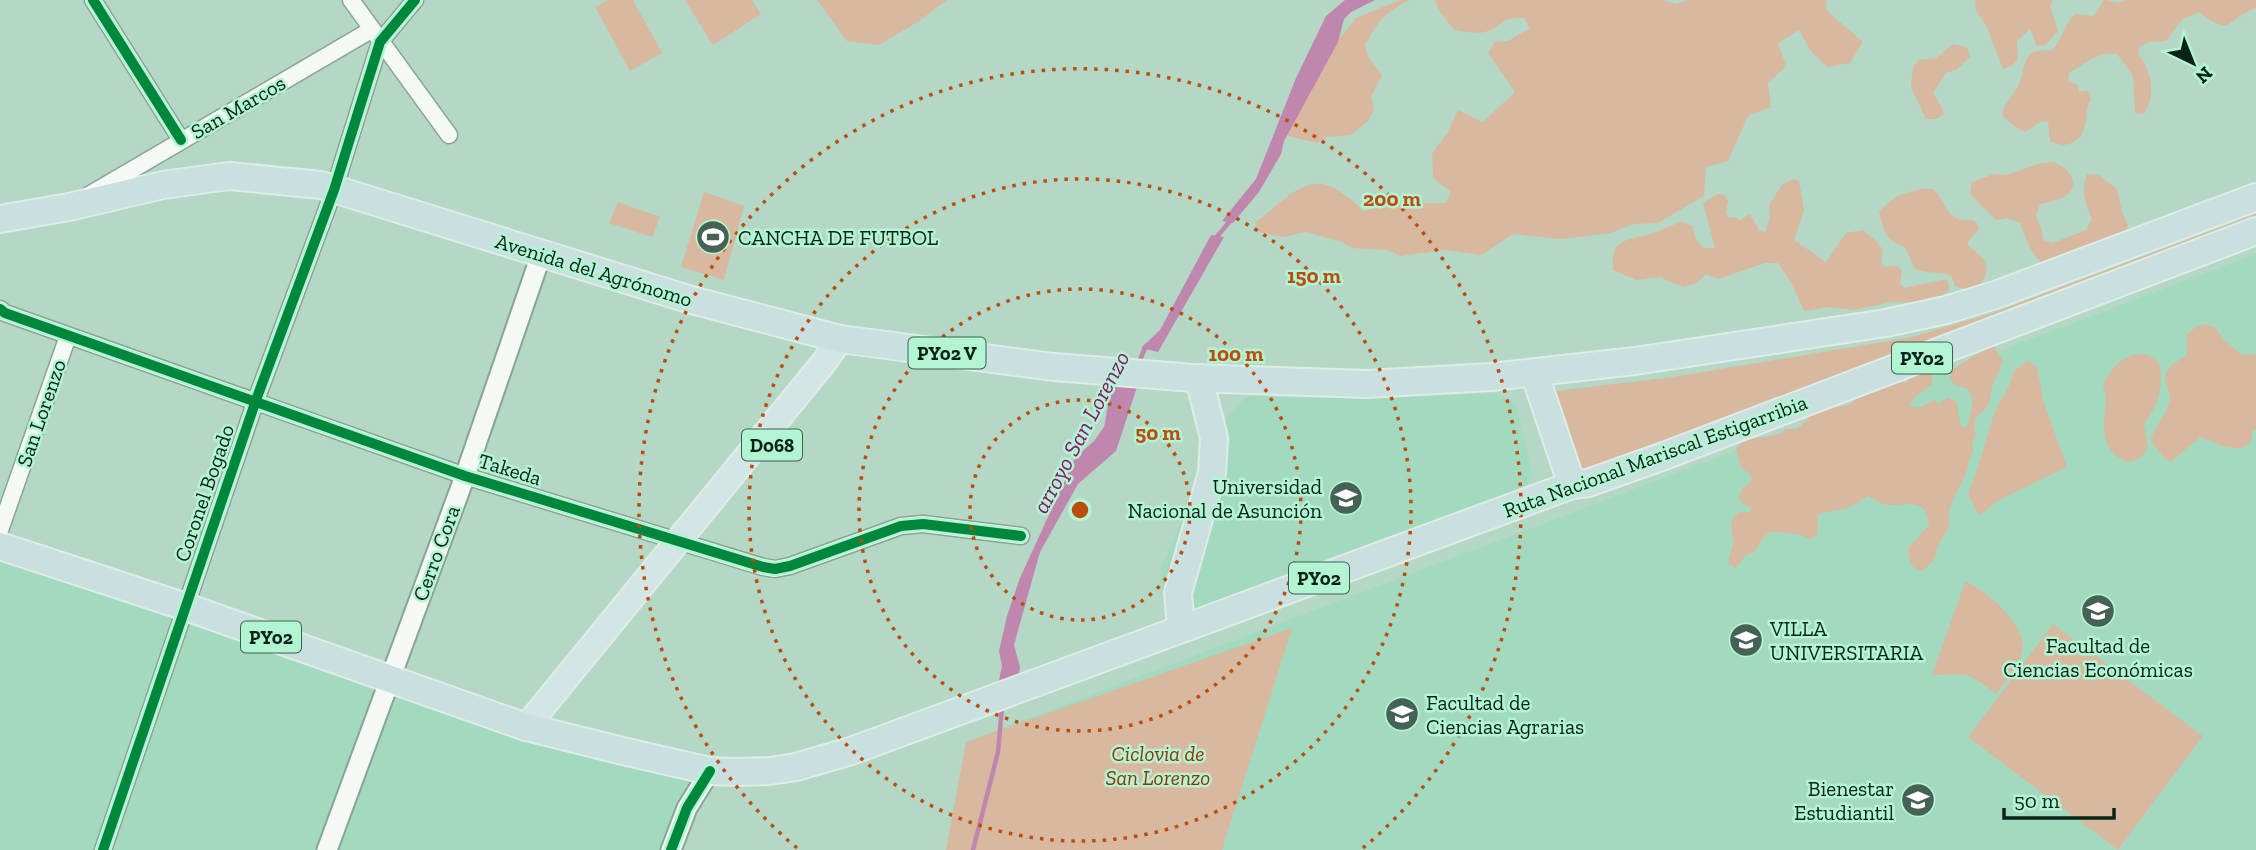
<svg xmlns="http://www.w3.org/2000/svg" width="2256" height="850" font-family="'Zilla Slab',serif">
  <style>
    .built { fill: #a3dabf }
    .green { fill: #d8b89e }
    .water { fill: #c087ae }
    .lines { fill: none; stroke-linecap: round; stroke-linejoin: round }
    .stream { stroke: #c087ae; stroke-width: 4.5 }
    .minor-casing { stroke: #88a496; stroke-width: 19 }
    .tertiary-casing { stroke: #88a496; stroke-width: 23 }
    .primary-casing { stroke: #deede5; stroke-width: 28 }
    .trunk-casing { stroke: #deede5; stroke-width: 30 }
    .minor { stroke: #f4f9f6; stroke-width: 16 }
    .tertiary { stroke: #f4f9f6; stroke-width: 19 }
    .primary { stroke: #d4e5e6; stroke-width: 24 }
    .trunk { stroke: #c9dfe0; stroke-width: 26 }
    .cycleway-casing { stroke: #b3f4d3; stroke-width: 15 }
    .cycleway { stroke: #00873e; stroke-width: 10 }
    .ring { fill: none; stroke: #bb4e0e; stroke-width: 3.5; stroke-dasharray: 3.5 7 }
    .labels { text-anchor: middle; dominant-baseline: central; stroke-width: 5; stroke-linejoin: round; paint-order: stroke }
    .shield { fill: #b3f4d3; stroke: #3b624f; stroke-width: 2 }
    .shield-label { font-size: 19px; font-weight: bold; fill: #082317 }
    .street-label { font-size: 21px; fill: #082317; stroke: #b3f4d3 }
    .poi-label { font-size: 21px; fill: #082317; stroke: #b3f4d3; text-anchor: start }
    .park-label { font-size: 21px; font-style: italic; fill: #933400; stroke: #b3f4d3 }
    .water-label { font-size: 23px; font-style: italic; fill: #8a126a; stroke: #b3f4d3 }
    .centre { fill: #bb4e0e; stroke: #b3f4d3; stroke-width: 3.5 }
    .ring-label { font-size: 21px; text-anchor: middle; font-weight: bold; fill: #bb4e0e; stroke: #b3f4d3; stroke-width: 5; stroke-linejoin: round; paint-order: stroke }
  </style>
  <rect width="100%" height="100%" fill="#b5d7c6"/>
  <g class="built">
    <polygon points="2256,254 2256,850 949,850 966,742"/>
    <polygon points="1494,394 1511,400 1517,408 1533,477 1525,488 1317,562 1194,609 1180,607 1167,599 1160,584 1161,567 1228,416 1245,398 1258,395 1292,398"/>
    <polygon points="0,538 704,774 676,850 0,850"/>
  </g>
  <g class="green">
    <polygon points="608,0 633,0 662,53 630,71 595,7"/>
    <polygon points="685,0 752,0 761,14 713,45"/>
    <polygon points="817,0 947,0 919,21 879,45 847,41"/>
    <path d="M1400,0h9c-23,12 -32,22 -44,45l3,12 14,18 -11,22 3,13 -6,11 -17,14 -24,2 -10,6 -29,-7 -4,-4 39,-95h18l15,-19z"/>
    <path d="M1435,0h228l12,4 14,-4h138l-1,10 37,32 -13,21 -23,4 -16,-16 -12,-21 -21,13 8,23 -18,17 3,24 -23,9 -20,45 -22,6 -2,29 -46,27 -25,1 -22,9 -50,6 -48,-5 -31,21 -36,-5 -46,6 -12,-6 -36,-2 -10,-6 -36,-10 -23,5 -25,-5 -3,-10c26,-16 50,-53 82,-32 10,6 18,12 26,21l45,-11 12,3h26l5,-11 -18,-14 -1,-24 16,-22 10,-22 25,12 32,-30 -27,-39 7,-11 13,-1 22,-13 -6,-10c-23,-2 -19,7 -36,13 -10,4 -23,0 -34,-1l-15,-20z"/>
    <polygon points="1975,0 2053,0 2050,6 2058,31 2046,45 2037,46 2030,29 2017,41 2018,59 2012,66 2003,69 1986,25 1976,10"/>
    <path d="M2104,0c7,0 14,6 21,0h131v8c-30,11 -23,30 -57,4l-17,8 -16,21 -18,1 -8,4 -2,8c14,16 18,41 6,60l-9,-1 -2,-37 -16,-22c-20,-3 -32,10 -48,19l-1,9 9,2 2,8 8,-2 4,9c-6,10 -3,18 -6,27 -4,18 -21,23 -35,15l-2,-20 -8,1 -15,10 -8,-4 -15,-13c2,-12 10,-18 16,-29 9,-17 2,-40 33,-35 11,-10 13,-26 24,-37l19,2z"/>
    <polygon points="1954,44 1967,48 1970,57 1956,70 1946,73 1933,93 1943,109 1944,114 1936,119 1926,119 1911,87 1913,68 1918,60 1936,58"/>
    <path d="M2053,162c18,6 30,25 9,36 -7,3 -15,4 -22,6l-4,12 5,11 2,13 10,3 33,-13 6,-11c-7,-15 -11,-30 -5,-45l11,1 19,14 5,23 6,13 -4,12 -13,-2 -5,3 -8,17c-24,-5 -34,1 -55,9 -14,-12 -16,-25 -23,-41l-12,-5 -12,2 -26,-26 2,-12 22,-8 13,1 34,-12z"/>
    <path d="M1793,179l6,2 5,29 -10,30 32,22 20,-29 17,-3 14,12 6,8 -2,13 4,4 12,-1 5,4 -2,13 4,5 43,-9 3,11 -10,6 -13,2 -11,5 -25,-1 -37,8 -25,-3 -25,4 -12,-27 -14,-21h-13l-47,16 -12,-5 -10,9 -11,4 -13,-4 -11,-6 -25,3 -23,-10c-3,-33 14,-29 38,-36 11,-4 21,-9 31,-13l11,6 3,13 8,8h11l-12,-45 15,-9 6,1 4,5 -2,13 3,5 6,-1 5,3 10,-6 9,16 6,2 5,-15 -1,-12 13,-20z"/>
    <path d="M1920,189h13c16,15 12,34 40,31l4,3 2,6 -12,14c4,8 13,10 17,17 8,12 -4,25 -12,32l-17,-6 -4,-11c-13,-4 -23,-1 -36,-6l-10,-22c-21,-7 -21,-16 -26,-36l18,-15z"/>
    <polygon points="704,192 744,206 724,280 681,267"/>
    <polygon points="618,202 660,217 652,237 609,223"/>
    <polygon points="2256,214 2256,216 1573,476 1549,394 1556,391 1673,377 1912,337 1993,313"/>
    <path d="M2204,324l11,3 10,14 18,14 13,-1v75l-3,1 -2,12 -10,7 -18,-3 -23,-9 -28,24 -6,-1 -15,-19c2,-14 14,-24 18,-37 3,-10 -4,-19 -4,-29l6,-10 15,-9c4,-19 -7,-22 18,-32z"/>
    <path d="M1993,345l10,16 -11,26 -4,19 -12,12 -2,5 2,13 -4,7 1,9c-6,10 -4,16 -9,26 -4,9 -14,25 -15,35 0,4 1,8 0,11 -1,8 -7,13 -10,20 -6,15 -2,17 -18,27 -11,-3 -13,-12 -13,-23l21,-23c-4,-33 -27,-16 -46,-21 -6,-2 -9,-6 -15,-8l-19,12 -30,6c-3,8 0,15 -3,23l-7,2c-9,-5 -14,-5 -23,-6 -21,-3 -20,1 -31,19l-9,3 -10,13 -7,-4c-2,-8 4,-13 4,-22 0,-13 -7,-21 7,-30l7,1 5,-5 -11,-5 -2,-6 3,-8 10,-8 -2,-6 -9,-8 -5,-19 10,-8 34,-6 5,-5h12l17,-16 37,-9 12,-11 20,-5 6,-4 18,-2 5,-8 16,-5 4,3v12l-19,15 -3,7 8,2 17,-8 3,4 10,-6 8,3 5,25 6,1c4,-15 10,-26 0,-39 -10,-1 -16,-2 -17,-13l4,-7z"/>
    <path d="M2137,354l12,1 9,7c8,21 -1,46 -14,62l4,23 -7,11 -11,4c-31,-7 -27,-38 -24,-60 1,-7 -2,-11 -3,-17 8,-16 16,-27 34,-31z"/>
    <path d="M2027,361l10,6 6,33 24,67 -68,33 -20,16 -10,-20v-6c11,-23 16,-49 24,-73 5,-17 18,-27 20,-45z"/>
    <path d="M1965,582c19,5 59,42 58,64 -2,19 -16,35 -27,48 -30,-24 -27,-20 -64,-19z"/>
    <polygon points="2053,624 2203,736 2118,850 1968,737"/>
    <polygon points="1292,628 1222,850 946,850 966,742"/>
  </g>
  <g class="water">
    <polygon points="1345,0 1375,0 1351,12 1344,19 1338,42 1284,141 1281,154 1259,192 1233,223 1222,221 1256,179 1296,78 1326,16"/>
    <polygon points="1211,235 1224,237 1158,352 1141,348 1160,330"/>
    <polygon points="1112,384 1137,387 1116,451 1078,484 1040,552 1014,645 1020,667 1018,678 998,685 1002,666 999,651 1007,616 1020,578 1075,458 1094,441 1104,427"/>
  </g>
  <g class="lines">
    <g class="stream">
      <polyline points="1214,240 1231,220"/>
      <polyline points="1138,364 1146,346"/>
      <polyline points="973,850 998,752 1002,707"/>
    </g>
    <g class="minor-casing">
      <g id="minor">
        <polyline points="93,0 181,140"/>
        <polyline points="351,0 449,135"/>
        <polyline points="89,195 371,30"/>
        <polyline points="0,309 5,313 465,476 763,567 775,569 790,566 901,526 923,524 1021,536"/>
        <polyline points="0,530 68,336"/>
        <polyline points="103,850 256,400 334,190 380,42 415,0"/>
      </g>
    </g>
    <g class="tertiary-casing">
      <g id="tertiary">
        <polyline points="327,850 465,476 541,255"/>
        <polyline points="671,850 687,808 710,771"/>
      </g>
    </g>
    <g class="primary-casing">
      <polyline id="primary" points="526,727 825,361 840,339"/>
    </g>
    <g class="trunk-casing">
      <g id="trunk">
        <polyline points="0,219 69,207 163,185 229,176 321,185 688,299 840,339 1054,367 1194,378 1367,384 1491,377 1635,361 1886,323 1946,310 1998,294 2256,197"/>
        <polyline points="1534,372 1572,485"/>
        <polyline points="0,546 186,607 526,727 627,752 710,771 736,772 770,771 796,767 851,751 1572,485 1588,483 1664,456 2256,231"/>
        <polyline points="1181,628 1178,593 1212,473 1214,438 1199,378"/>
      </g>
    </g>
    <use href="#minor" class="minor"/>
    <use href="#tertiary" class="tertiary"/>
    <use href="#primary" class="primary"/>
    <use href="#trunk" class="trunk"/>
    <g class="cycleway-casing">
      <g id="cycleway">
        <polyline points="93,0 181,140"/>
        <polyline points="0,309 5,313 465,476 763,567 775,569 790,566 901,526 923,524 1021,536"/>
        <polyline points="103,850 256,400 334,190 380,42 415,0"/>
        <polyline points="671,850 687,808 710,771"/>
      </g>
    </g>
    <use href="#cycleway" class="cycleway"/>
  </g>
  <g class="ring">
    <circle cx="1080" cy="510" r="110"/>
    <circle cx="1080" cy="510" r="221"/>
    <circle cx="1080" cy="510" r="331"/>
    <path d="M797 848A441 441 0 1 1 1363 848"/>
  </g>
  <defs>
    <g id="stadium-disc" transform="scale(1.75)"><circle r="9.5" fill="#456254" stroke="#b3f4d3"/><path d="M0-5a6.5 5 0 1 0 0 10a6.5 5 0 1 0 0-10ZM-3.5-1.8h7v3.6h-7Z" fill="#fff"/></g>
    <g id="university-disc" transform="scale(1.75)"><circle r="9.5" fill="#456254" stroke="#b3f4d3"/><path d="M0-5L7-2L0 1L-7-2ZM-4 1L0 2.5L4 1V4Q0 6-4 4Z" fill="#fff"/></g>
  </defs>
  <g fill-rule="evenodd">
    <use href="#stadium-disc" x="713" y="237"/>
    <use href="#university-disc" x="1346" y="498"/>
    <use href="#university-disc" x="2098" y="611"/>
    <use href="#university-disc" x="1746" y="640"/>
    <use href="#university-disc" x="1402" y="714"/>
    <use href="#university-disc" x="1918" y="800"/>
  </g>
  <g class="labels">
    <g class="shield">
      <rect x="908.5" y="337.5" width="77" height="31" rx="5"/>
      <rect x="1892" y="342.5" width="60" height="31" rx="5"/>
      <rect x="742" y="429.5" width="60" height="31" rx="5"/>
      <rect x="1289" y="562.5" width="60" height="31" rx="5"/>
      <rect x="241" y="621.5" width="60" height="31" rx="5"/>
    </g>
    <g class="shield-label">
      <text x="947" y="353">PY02 V</text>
      <text x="1922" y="358">PY02</text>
      <text x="772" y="445">D068</text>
      <text x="1319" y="578">PY02</text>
      <text x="271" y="637">PY02</text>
    </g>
    <g class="street-label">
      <text transform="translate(238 107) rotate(-30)">San Marcos</text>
      <text transform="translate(594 270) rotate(17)">Avenida del Agrónomo</text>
      <text transform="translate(41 413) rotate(-71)">San Lorenzo</text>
      <text transform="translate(1655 456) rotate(-20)">Ruta Nacional Mariscal Estigarribia</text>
      <text transform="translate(510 469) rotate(17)">Takeda</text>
      <text transform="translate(204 493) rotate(-71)">Coronel Bogado</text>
      <text transform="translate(436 553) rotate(-70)">Cerro Cora</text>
    </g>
    <g class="poi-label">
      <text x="738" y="237">CANCHA DE FUTBOL</text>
      <text x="1322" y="486" text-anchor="end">Universidad<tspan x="1322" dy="24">Nacional de Asunción</tspan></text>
      <text x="1770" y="628">VILLA<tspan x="1770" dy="24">UNIVERSITARIA</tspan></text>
      <text x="2098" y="645" text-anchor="middle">Facultad de<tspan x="2098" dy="24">Ciencias Económicas</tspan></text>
      <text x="1426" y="702">Facultad de<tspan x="1426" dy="24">Ciencias Agrarias</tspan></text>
      <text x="1894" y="788" text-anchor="end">Bienestar<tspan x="1894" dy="24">Estudiantil</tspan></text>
    </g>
    <g class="park-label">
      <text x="1158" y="753">Ciclovia de<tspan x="1158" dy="24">San Lorenzo</tspan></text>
    </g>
    <g class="water-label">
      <text transform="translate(1081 432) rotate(-62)">arroyo San Lorenzo</text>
    </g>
  </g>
  <circle cx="1080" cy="510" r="10" class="centre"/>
  <g class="ring-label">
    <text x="1392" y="206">200 m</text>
    <text x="1314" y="283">150 m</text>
    <text x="1236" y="361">100 m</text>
    <text x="1158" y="440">50 m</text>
  </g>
  <g transform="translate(2193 63) rotate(137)" stroke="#b3f4d3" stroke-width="5" paint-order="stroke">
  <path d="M0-5L12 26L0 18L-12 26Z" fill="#082317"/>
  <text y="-10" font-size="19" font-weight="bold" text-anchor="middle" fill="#082317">N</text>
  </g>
  <path d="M2004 808v10h110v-10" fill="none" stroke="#082317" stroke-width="3.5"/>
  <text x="2014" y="808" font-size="21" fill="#082317" stroke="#b3f4d3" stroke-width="5" paint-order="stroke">50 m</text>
</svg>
